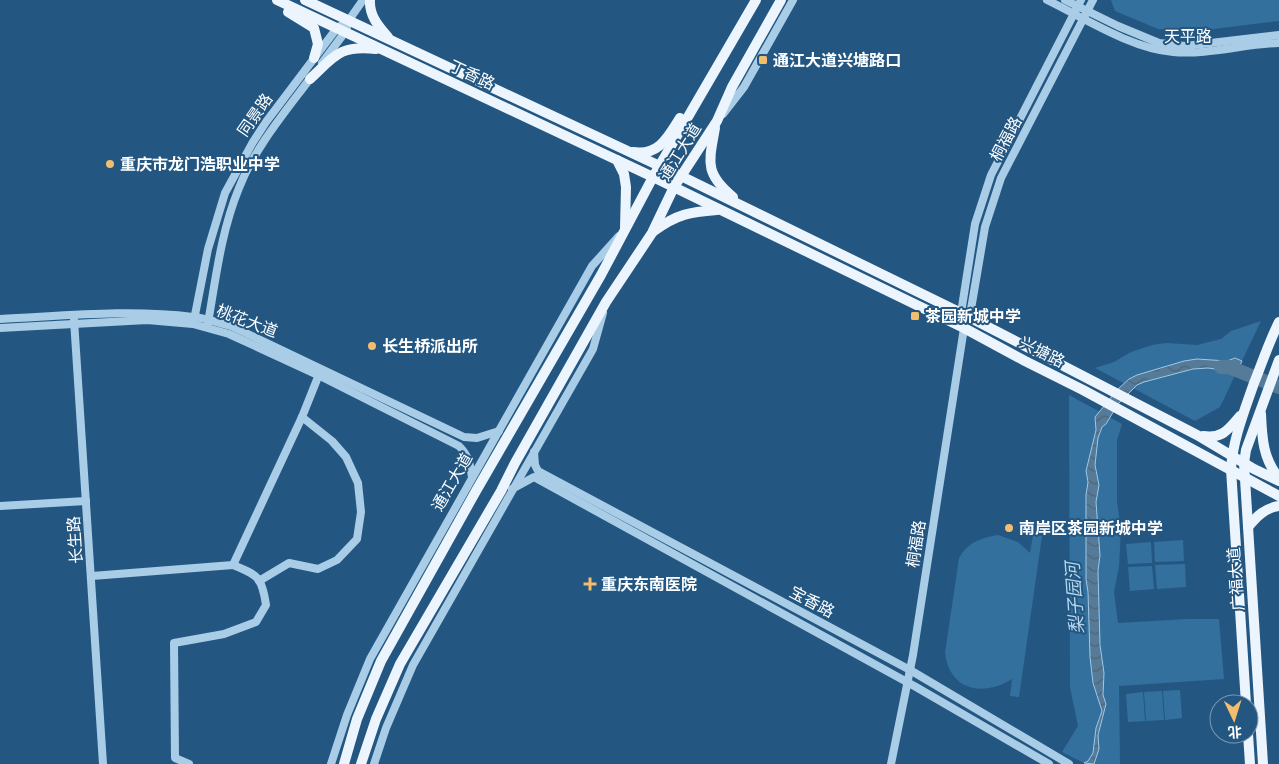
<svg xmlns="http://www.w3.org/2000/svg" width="1279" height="764" font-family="Arial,'Noto Sans SC',sans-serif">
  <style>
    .green { fill: #33709e }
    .water { fill: url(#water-waves); stroke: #9ec9e8 }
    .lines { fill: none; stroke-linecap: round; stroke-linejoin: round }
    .river { stroke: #567b99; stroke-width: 14 }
    .minor { stroke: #aacde7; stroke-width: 8 }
    .major { stroke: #ecf5fd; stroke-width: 10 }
    .poi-dot { fill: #f3bd6d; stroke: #235782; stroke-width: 2 }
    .labels { text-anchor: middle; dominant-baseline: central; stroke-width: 4; stroke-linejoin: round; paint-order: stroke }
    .street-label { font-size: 16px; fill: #fff; stroke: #235782 }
    .poi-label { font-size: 16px; font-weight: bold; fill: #fff; stroke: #235782; text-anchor: start }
    .water-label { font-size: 18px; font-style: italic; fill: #b6d7ef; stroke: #235782 }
  </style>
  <defs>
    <pattern id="water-waves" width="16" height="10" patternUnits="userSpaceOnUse" patternTransform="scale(1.25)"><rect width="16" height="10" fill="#567b99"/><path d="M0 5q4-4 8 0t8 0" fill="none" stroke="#516472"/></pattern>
  </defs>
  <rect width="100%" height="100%" fill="#235782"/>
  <g class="green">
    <polygon points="1111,0 1279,0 1279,21 1190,32 1158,29 1115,11"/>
    <polygon points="1261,321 1220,407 1195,421 1095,368 1114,362 1131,352 1152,345 1166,343 1197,345 1221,339 1231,331"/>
    <polygon points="1069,395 1122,424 1117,440 1117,502 1121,529 1119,566 1114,592 1118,623 1188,619 1219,619 1224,679 1119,686 1120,764 1086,764 1062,752 1078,726 1070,687"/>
    <path d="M998,535l20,7 12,11 3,-18 9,1 -23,161 -9,-1 2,-17c-29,18 -62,12 -67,-26l14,-95c9,-16 22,-20 39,-23z"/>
    <polygon points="1183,540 1184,561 1155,562 1154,542"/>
    <polygon points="1151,542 1152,563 1128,564 1126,544"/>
    <polygon points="1185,564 1186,587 1157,589 1155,565"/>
    <polygon points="1152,566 1154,589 1130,591 1128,567"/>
    <polygon points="1180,690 1182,718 1165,720 1163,691"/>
    <polygon points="1162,691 1164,720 1146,721 1144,692"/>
    <polygon points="1143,692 1145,721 1128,722 1126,694"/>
  </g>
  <polygon class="water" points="1235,358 1242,361 1236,374 1229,371 1208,368 1193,369 1144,382 1137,385 1118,404 1106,424 1102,427 1098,438 1095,465 1099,485 1096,502 1100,555 1098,571 1100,645 1104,673 1103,695 1106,704 1098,735 1099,749 1094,764 1084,763 1088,761 1093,753 1096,728 1102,711 1093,683 1090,657 1088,592 1086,579 1086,495 1088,482 1086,471 1096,430 1095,417 1118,389 1129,379 1137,375 1184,361 1197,359 1227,361"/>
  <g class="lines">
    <polyline class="river" points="1221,367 1229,367 1279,387"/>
    <g class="minor">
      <path d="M1047,0c37,18 85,49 126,52 35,3 71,-8 106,-9"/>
      <polyline points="1065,0 1118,26 1159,43 1185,46 1279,35"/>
      <polyline points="322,63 345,32 347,27"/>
      <polyline points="723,114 744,87 793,0"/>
      <path d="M0,319c64,-3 129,-10 193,-2 13,1 25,6 38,9l233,111 13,1 22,-7"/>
      <polyline points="74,320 103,764"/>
      <polyline points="194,320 208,249 225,193 253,142 266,122 337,28 349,20 363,0"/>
      <polyline points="969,321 985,227 1001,178 1093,0"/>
      <path d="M208,323c8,-46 13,-91 31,-135 16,-41 47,-77 73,-112"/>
      <path d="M0,328l147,-8 46,4 36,10 89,41 141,71c10,10 11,18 13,31"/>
      <polyline points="534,452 535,465 538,471 910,670 1069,764"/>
      <polyline points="512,489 534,477 916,687 1049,764"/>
      <polyline points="0,506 86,501"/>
      <polyline points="92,576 233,565 302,417 320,372"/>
      <polyline points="259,581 289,563 318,569 337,560 357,539 361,512 358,483 346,457 332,441 302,417"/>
      <path d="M189,764l-14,-6 -1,-115 50,-9 32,-12 10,-17c-4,-28 -8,-30 -33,-40"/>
      <polyline points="331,764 347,715 370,659 592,266 619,236"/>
      <polyline points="374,764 386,728 413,665 593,349 603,313"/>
      <polyline points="891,764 913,655 964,328 961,313 975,224 991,175 1081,0"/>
    </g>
    <g class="major">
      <polyline points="277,0 653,177 964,328 1025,361 1083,390 1279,496"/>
      <polyline points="305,0 681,176 961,313 1197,435 1254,469 1279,481"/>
      <path d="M370,0c-1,15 8,26 18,37"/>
      <polyline points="288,12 314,28 318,44 314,58"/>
      <path d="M310,79c25,-23 29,-34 66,-30"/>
      <path d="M715,128c-6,34 -11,45 18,69"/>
      <path d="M633,152c26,4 35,-15 47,-34"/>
      <polyline points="617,160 624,174 626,187 625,228"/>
      <path d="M654,231c23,-17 36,-19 63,-21"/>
      <path d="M1261,414c1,24 2,45 18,64"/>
      <path d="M1203,436c19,3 25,-6 37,-20"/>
      <path d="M1248,527c9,-11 17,-19 31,-21"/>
      <path d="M1246,704l-15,-235c2,-30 13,-57 23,-86 8,-20 15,-41 25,-61"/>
      <polyline points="1248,734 1250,764"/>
      <polyline points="344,764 357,719 381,661 476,491 601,275 653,177 756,0"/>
      <polyline points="361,764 376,719 400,664 501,491 515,463 606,302 652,233 674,187 717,121 732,87 781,0"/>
      <polyline points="1263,764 1244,463 1246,450 1279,360"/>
    </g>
  </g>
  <g class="poi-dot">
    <rect x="758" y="55" width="10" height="10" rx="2.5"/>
    <circle cx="110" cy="164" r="5"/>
    <rect x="910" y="311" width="10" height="10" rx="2.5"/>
    <circle cx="372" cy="346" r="5"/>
    <circle cx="1009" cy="528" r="5"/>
    <path d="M587.5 576.5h5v5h5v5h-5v5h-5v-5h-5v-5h5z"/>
  </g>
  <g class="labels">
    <g class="street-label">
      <text x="1188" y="36">天平路</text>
      <text transform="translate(472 75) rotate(25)">丁香路</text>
      <text transform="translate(255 115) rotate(-55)">同景路</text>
      <text transform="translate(1006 139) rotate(-62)">桐福路</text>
      <text transform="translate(680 152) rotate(-58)">通江大道</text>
      <text transform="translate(247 321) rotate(21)">桃花大道</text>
      <text transform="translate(1042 352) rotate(27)">兴塘路</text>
      <text transform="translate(452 482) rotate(-60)">通江大道</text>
      <text transform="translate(75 540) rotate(-94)">长生路</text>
      <text transform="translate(916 544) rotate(-81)">桐福路</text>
      <text transform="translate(1236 579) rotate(-94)">广福大道</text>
      <text transform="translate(812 602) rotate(28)">宝香路</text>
    </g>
    <g class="poi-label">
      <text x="773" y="60">通江大道兴塘路口</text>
      <text x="120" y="164">重庆市龙门浩职业中学</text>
      <text x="925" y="316">茶园新城中学</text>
      <text x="382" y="346">长生桥派出所</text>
      <text x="1019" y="528">南岸区茶园新城中学</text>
      <text x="601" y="584">重庆东南医院</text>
    </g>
    <g class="water-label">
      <text transform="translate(1075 598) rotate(-94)">梨子园河</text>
    </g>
  </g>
  <g transform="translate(1234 719) rotate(176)"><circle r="24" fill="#235782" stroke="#7b9ab4"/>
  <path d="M0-4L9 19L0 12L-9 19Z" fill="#f3bd6d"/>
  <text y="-8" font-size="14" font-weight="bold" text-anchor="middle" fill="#ffffff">北</text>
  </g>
</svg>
